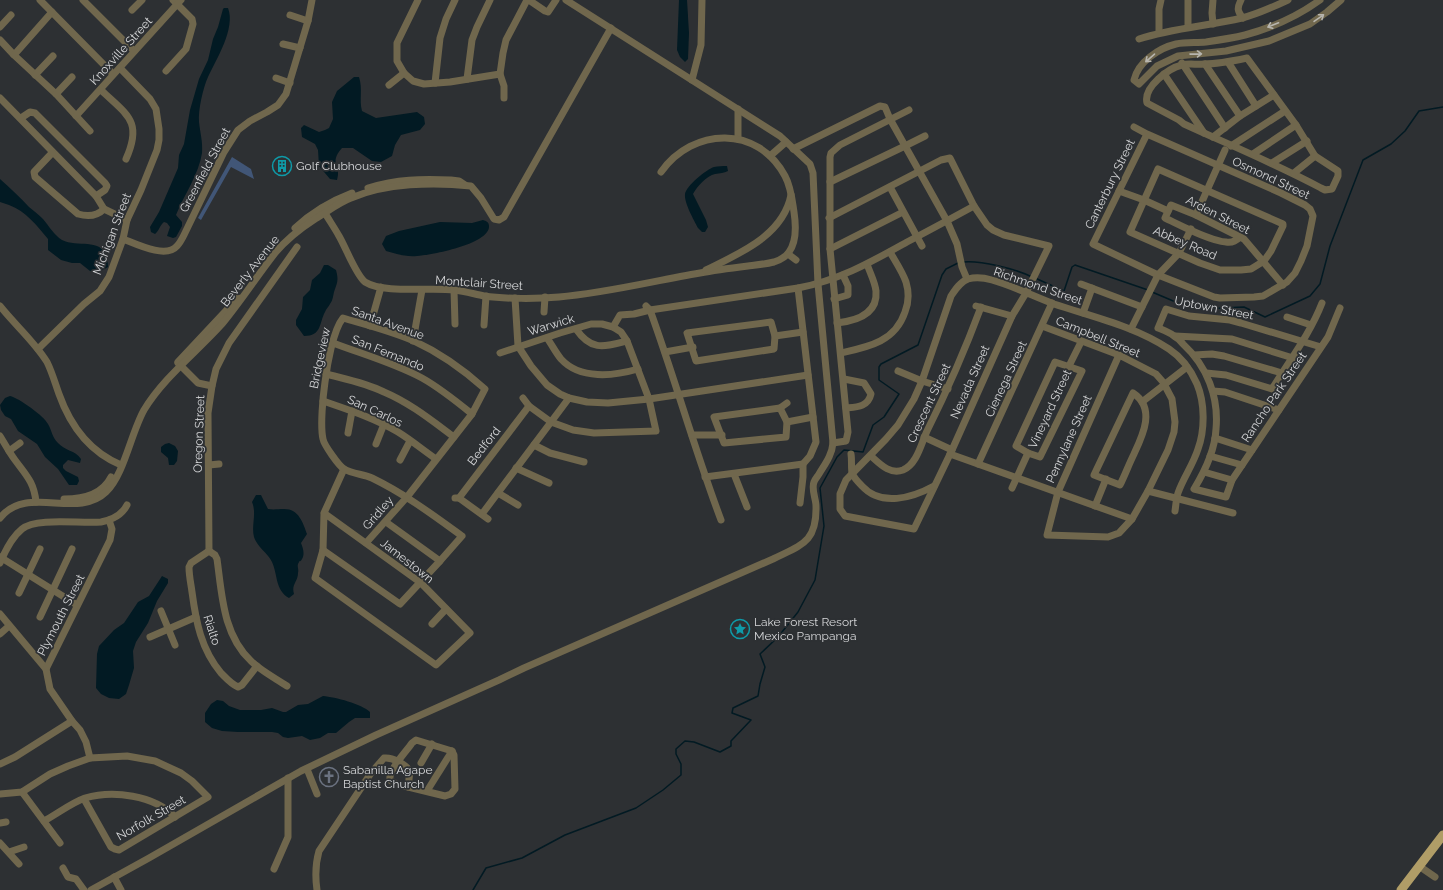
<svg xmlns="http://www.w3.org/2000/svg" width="1443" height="890" font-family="Raleway,sans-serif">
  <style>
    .green { fill: #415677 }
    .water { fill: #021a23 }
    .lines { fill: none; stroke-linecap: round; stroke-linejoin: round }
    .stream { stroke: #021a23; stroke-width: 1.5 }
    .minor { stroke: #70674d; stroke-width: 7 }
    .major { stroke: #b09d67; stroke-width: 9 }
    .oneway { stroke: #b7b5ae }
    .labels { text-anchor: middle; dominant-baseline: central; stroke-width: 3.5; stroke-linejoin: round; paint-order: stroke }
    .street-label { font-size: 12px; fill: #d5d6d8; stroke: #2d3033 }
    .poi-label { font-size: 12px; fill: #d5d6d8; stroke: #2d3033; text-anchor: start }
  </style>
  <rect width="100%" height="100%" fill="#2d3033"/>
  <polygon class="green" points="232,157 251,169 254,179 231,167 201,220 198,218"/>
  <g class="water">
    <polygon points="679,0 687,0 689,33 688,59 685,62 680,57 677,50"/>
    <path d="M224,8h4c8,20 -12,52 -20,69 -5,11 -10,33 -9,45 1,10 4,20 3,31 -3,21 -18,42 -26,62l6,7v4l-6,11 -3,1 -6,-2 3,-9 -3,-4 -3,-1c-4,3 -5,9 -9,12l-4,-2 -1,-5 9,-15 19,-44 1,-13 5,-11 6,-34 9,-31 9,-19 5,-21 5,-12 5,-18z"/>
    <path d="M354,77h5c4,12 0,23 3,34l14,7 41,-6 7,5 1,7 -5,6 -19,5 -6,10 -3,11 -11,6 -9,-1 -19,-13h-11c-14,16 0,17 -5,32l-7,-1 -11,-13 -1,-16 -3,-6 -13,-7 -1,-9 3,-3 15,7 6,-2 4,-2 4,-9 -1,-17 5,-11z"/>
    <path d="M727,166l1,5c-4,2 -8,2 -13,3 -8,2 -18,12 -22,20l13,26 2,7 -3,5h-3l-4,-4c-4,-8 -14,-25 -13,-34 1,-8 22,-25 29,-27 4,-1 9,-1 13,-1z"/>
    <path d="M0,179c10,9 20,18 29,28 5,4 10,8 14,12 6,7 11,16 19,21 18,9 45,-6 46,27l-9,5 -9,-1 -10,-8h-8l-11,-3 -13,-10v-11c-11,-13 -22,-28 -39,-34 -3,-1 -6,-2 -9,-3z"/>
    <path d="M483,220c3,1 6,2 6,6 1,18 -58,29 -72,30 -11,1 -21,-2 -31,-5l-4,-7 4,-8 13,-5 41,-9 32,1z"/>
    <path d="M324,265h4l8,5c3,11 1,13 -2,22 -1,4 -1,8 -4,12 -1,2 -4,5 -5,8 -6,11 -3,24 -21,24l-8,-11v-5l6,-11 1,-12 7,-7 2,-10 8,-7z"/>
    <path d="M10,396c9,2 34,20 38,28 4,7 4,13 10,19 7,8 17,7 23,16l-1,4 -12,-3 -5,5v3l3,3 12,6 1,4 -2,4h-8l-11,-16 -13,-12 -8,-13 -19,-13 -7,-12 -6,-3 -4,-6 -1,-5 5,-7z"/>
    <polygon points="169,443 175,446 178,451 177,461 174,465 169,465 168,458 161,452 161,447 165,444"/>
    <path d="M256,495h5l7,14c6,1 10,0 16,0 15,0 19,14 23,25l-6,9c2,5 4,11 1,16 -3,5 -1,-1 -4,5 -1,3 1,5 0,9 0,9 -7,11 -4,21l-5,4c-14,-8 -11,-23 -17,-36 -4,-9 -15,-15 -18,-25 -3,-12 3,-23 -2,-35z"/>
    <polygon points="162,576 168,579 168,583 157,601 148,623 136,642 133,651 134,668 129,685 126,694 119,699 109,698 101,694 96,688 97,654 99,646 114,630 124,623 138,602 149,596"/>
    <path d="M323,696c12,1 39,8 47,16v6h-15l-6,4 -13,11h-8l-8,5 -10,2 -8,-4 -14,2 -5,-1 -5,-4 -6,-1h-34l-16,-1 -10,-3 -7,-6v-9l6,-9 6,-4 6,1 6,5 11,4h21l11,-2 11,4h3l12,-7 10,-1z"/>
  </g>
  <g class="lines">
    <g class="stream">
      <path d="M963,262c17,-2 53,7 69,15"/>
      <polyline points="1035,278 1064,291 1072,267 1075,265 1148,290"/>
      <polyline points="1152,292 1178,303 1201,309 1244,307 1265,317 1310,296 1320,284 1330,246 1363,160 1391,144 1405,131 1419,111 1443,107"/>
      <polyline points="473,890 486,868 522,858 565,835 636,808 663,790 681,775 681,764 676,754 676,749 685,741 694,742 720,752 731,746 731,741 751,720 732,713 733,708 758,696 760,684 765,667 760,654 778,637 798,612 815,580 824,526 820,488 837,457 844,450 863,452 873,425 884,417 899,394 879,380 879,367 881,364 918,345 942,275 946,269 958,263"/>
    </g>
    <g class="minor">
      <polyline points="40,0 113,74"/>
      <polyline points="83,0 134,51"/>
      <polyline points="418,0 397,43 397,61 404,73 413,81 424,84 450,82 500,74"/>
      <polyline points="529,0 545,11 548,12 556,0"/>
      <path d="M1241,0c-4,8 -4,11 2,18"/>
      <path d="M1320,0c-22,16 -49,28 -75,35 -12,3 -25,5 -39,7 -10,1 -20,0 -30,2 -17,4 -38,18 -42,36l5,4 18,-18 21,-10 48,-5 43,-10 41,-17 17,-12 14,-12"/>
      <polyline points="132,10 142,0"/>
      <polyline points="290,15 308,21"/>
      <polyline points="1213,24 1212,13 1213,0"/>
      <polyline points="0,27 11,15"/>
      <polyline points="1188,27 1188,0"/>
      <polyline points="1159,32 1159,9 1161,0"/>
      <path d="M1139,39c33,-11 69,-13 103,-21 16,-4 31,-11 46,-18"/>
      <polyline points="0,40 14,55 56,94 90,131"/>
      <polyline points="283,44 300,48"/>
      <polyline points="14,55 52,12"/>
      <path d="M1247,58l49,67 19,31 23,15v5l-6,13 -7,1 -4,-2c-45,-24 -91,-43 -137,-64l-5,-4 -32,-17c-4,-16 22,-35 35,-38 7,-2 15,0 22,-1 15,0 29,-3 43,-6z"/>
      <polyline points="1228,62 1256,106"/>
      <polyline points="1182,63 1225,128"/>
      <polyline points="1205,64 1240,116"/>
      <polyline points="166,71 186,49 193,24 192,19 173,0"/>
      <polyline points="1164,74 1204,133"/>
      <polyline points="35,75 53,56"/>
      <polyline points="276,78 290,83"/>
      <polyline points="467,79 472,40 477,27 490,0"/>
      <polyline points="692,80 701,45 702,0"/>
      <polyline points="435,83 440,38 446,19 455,0"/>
      <polyline points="389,85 404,73"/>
      <path d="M101,90c26,25 42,31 25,69"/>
      <polyline points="56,94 72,77"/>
      <polyline points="0,98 96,196 104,209 127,220"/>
      <polyline points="504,98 504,86 500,74 503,53 506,40 527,0"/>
      <polyline points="738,109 738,139"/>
      <polyline points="76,116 181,0"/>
      <polyline points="21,118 30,112 35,113 105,183 107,186 105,190 96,196"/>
      <polyline points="1134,127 1147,134 1281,193 1305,205 1310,209 1313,216 1307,246 1301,261 1295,273 1287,282 1263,296 1254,297 1220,298 1214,297 1158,275 1093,244 1147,134"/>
      <polyline points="1213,137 1240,116 1274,95"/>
      <polyline points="1231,146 1285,111"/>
      <polyline points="793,149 880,106 885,107 890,119 947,221 957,244 962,267 967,279"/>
      <path d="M52,153l-18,19 1,5 43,37c10,3 19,2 26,-5"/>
      <polyline points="1253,154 1296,125"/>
      <polyline points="770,156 786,142"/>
      <polyline points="1272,163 1307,141"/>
      <polygon points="1158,169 1283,224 1283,226 1271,251 1264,261 1251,269 1241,270 1220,270 1200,263 1130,232"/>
      <polyline points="1294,173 1315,156"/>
      <polyline points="830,182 905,146 925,136"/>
      <polyline points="890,187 922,246"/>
      <path d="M368,188c30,-9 52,-9 83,-8l8,1 6,4"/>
      <polyline points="1119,191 1144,200 1168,211"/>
      <path d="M322,208c5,9 12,19 17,28 7,12 17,39 26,46 19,12 66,5 89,8 10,1 20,4 30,6 21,3 53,3 75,1 47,-4 94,-16 141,-24 16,-3 32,-5 48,-7 8,-1 18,-2 26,-4 6,-2 12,-5 15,-10 8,-11 7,-27 5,-40 -2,-13 -3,-25 -9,-36 -27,-51 -92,-49 -124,-4"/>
      <polyline points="1196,215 1225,150"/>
      <path d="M829,218l112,-58 9,-2 24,48 13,19 6,5 11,5 45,11 -23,47 -14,23 -60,134 -38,79 -69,-13 -5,-7v-15l6,-14 40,-41 12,-14 16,-26 8,-18 29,-85c4,-6 9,-14 17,-17 7,-2 17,-1 24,1 21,6 41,16 62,24 39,13 80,22 115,45 12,8 22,21 28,35 8,19 8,46 1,65 -5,16 -15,29 -20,44 -2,6 -2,12 -3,18"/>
      <path d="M295,228c16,-15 36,-27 57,-35"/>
      <path d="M1240,237c-4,4 -9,6 -14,5 -16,-1 -46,-17 -61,-24l6,-13 25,10 48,24 39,46"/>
      <path d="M123,239c13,5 43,20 54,7 3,-3 5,-7 7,-11l40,-83 14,-22 12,-9 17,-9 11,-7 8,-11 22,-73 4,-21"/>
      <polyline points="830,249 903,212"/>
      <polyline points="788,254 796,260"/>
      <path d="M706,270c32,-16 77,-34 85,-75"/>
      <polyline points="1081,284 1142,307"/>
      <polyline points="798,288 816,442 810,456 803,464 803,477 800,503"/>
      <polyline points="454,290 455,324"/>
      <polyline points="515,298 518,346 531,366 547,385 560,394 569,398 587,402 608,403 649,399 808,375"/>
      <polyline points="834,299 848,295 848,286 843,275"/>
      <path d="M0,306c15,19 34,35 47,56 5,10 8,21 12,32 11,31 31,58 62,71"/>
      <path d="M646,306l4,4c25,69 45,141 71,210"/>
      <polyline points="976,306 1012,316"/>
      <polyline points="544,312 545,297"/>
      <polyline points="1083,313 1092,288"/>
      <polyline points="1287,317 1311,325"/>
      <polygon points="771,322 775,336 774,349 696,361 687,333"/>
      <path d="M837,323c18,-2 41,-8 39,-32 -1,-9 -6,-18 -9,-27"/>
      <polyline points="484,325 486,296"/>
      <polyline points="370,326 381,287"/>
      <polyline points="1042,326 1119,355 1156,374 1163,382 1172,399 1175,422 1174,432 1168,450 1148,491 1132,519 1119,533 1108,537 1047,535 1058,492 1119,355"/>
      <path d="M613,327l7,-12 14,-1 16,-4 148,-22c42,-8 73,-26 109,-46 23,-12 45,-24 67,-36"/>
      <path d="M576,329c15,22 27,18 51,12"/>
      <polyline points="1131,329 1158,275 1179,253 1191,229"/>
      <polyline points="775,336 803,332"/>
      <polyline points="1175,336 1232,339 1293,358"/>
      <path d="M547,338c5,7 9,15 14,21 19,21 53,17 77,10"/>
      <polyline points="413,341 422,290"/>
      <path d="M333,343c29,11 61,20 89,35 18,10 34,23 50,36"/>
      <path d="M1321,347l-80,-24 -11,-3 -41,-4 -23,-7 -8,19c5,2 11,4 16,8 4,2 7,5 9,8 24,22 36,53 33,85 -1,21 -11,42 -22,60l32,8 6,-17 96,-143 12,-29"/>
      <polyline points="38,349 84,304 100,291 109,277 123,239 127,220 141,190 157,150 159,140 159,129 156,109 150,99 120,68"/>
      <polyline points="665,352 693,347"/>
      <polyline points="500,353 560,333 591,324 602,324 613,327 621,332 627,341 649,399 656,431 594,433 573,430 551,422 529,406 523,398"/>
      <path d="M841,353c27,-6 54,-11 64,-41 4,-10 4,-20 1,-30 -4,-11 -11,-21 -16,-30"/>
      <polyline points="1194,355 1212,354 1224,356 1282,373"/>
      <polyline points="178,362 238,298"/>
      <polygon points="1055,362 1082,371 1040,457 1028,453 1016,446"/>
      <polyline points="178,363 198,383 212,386"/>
      <polyline points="1069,366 1081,342"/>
      <polyline points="898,371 922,381 948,389"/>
      <path d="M1206,373l20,2 46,14c17,-28 38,-55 50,-86"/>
      <path d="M326,374c19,5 40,9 58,18 26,11 47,28 70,45"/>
      <path d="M844,379l20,4 7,11c-3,13 -14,13 -25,14"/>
      <polyline points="1213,391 1225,392 1279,410"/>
      <path d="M1133,393c23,15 10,42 1,61 -5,10 -9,21 -14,31l-26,-10z"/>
      <path d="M323,401c26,9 51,17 75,31 13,8 25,18 38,27"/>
      <polyline points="1142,402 1187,367"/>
      <polygon points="780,408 787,422 786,437 724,443 714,417"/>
      <polyline points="780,408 787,403"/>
      <polyline points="787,422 813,417"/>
      <polyline points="348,433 352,411"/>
      <polyline points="692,435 722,435"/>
      <path d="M0,436c5,8 9,16 15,24 11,15 19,22 21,42"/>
      <polyline points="924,437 952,450"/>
      <polyline points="1215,438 1252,450"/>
      <polyline points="833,443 846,441 848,432 830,249 830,157 831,153 840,145 909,110"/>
      <polyline points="376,444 384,424"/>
      <polyline points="534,445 550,453 584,462"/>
      <polyline points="9,451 20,443"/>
      <path d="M851,454c1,6 0,13 1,19 2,5 6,9 10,13 19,21 50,12 72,0"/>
      <polyline points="950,454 1132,519"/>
      <path d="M871,456c9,8 19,19 32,14 14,-6 18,-26 24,-39 20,-40 38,-81 54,-124"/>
      <polyline points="1210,456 1242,465"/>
      <polyline points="400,460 410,441"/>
      <polyline points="978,464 1052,303"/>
      <polyline points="209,465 219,464"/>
      <polyline points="516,468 549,483"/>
      <polyline points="1204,472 1232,480"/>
      <polyline points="734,474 747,507"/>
      <polyline points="705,477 803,464"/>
      <polyline points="1012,488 1028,453"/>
      <polyline points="1148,491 1233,513"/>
      <polyline points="498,493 518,505"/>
      <polyline points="455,498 459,498 529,406"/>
      <polyline points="459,498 488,519"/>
      <path d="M64,499c18,0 38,-4 47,-22"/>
      <polyline points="1095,506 1106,479"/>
      <polyline points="324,513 421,583 470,633 436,665 315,578 323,550 324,513 344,469"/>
      <polyline points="482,514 569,398"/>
      <path d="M0,518c27,-34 77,2 106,-26 18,-17 25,-59 38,-82 20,-33 53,-58 78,-86 19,-23 35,-48 53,-71 11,-13 26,-25 40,-34 12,-7 23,-16 36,-21 35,-15 82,-16 120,-12l10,12 13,21 5,1 5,-3 107,-189"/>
      <polyline points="386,522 440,561"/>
      <path d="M323,550l77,54 40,-43 22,-25c-29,-21 -57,-42 -90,-58 -9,-4 -19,-4 -28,-9 -5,-3 -20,-24 -21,-30 -3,-13 0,-43 2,-57 2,-16 8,-52 18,-64 24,7 48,13 71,23 24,11 51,30 71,48l-13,25 -65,83 -41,46"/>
      <polyline points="209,551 208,413 212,386 216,369 229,343 297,247"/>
      <path d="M209,551l-18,12 -2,4c0,9 2,17 3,25 4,30 9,57 29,81 5,5 10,11 17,14l4,-2 15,-19"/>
      <path d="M209,551l6,4 2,4c5,36 6,76 34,102 10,10 24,17 36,25"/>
      <polyline points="0,557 77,605"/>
      <path d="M0,563c5,-12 12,-26 22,-34 15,-12 59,-5 79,-7 10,-2 21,-7 26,-17"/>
      <polyline points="19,593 40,549"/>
      <polyline points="161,611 175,645"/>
      <polyline points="0,614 46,669"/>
      <polyline points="40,617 72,549"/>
      <polyline points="432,624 446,609"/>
      <polyline points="0,634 9,626"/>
      <polyline points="150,637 196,617"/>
      <path d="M416,740l36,11 2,4 1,34 -4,5 -6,2 -49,-12 -6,-4c-2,-10 16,-28 22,-37z"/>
      <polyline points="90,758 86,742 80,730 72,721 50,689 46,669 110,540 112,529 109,520"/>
      <polyline points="421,763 432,744"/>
      <polyline points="0,764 15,757 72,721"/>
      <polyline points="307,769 317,794"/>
      <polyline points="427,791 452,751"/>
      <polyline points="22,792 60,843"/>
      <polyline points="0,794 22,792 50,774 68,766 90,758 127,756 155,761 181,773 192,781 208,797 119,850 115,849 111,847 84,799"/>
      <path d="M44,821c13,-7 27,-18 41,-23 28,-8 69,-3 90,19"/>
      <polyline points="0,823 6,822"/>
      <polyline points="0,843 19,864"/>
      <polyline points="9,852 24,847"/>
      <polyline points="1419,866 1435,877"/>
      <polyline points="63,868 68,877 76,879 84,890"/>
      <polyline points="274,869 288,837 288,778"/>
      <polyline points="114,877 121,890"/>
      <path d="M91,890l58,-32 152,-87 75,-36 123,-55 25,-12 249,-109c28,-14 44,-16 43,-53 0,-7 -5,-17 -2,-24 1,-3 4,-6 5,-8 6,-10 13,-19 14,-31l-15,-159 -5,-111 -3,-9 -30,-28 -214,-136"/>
      <path d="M317,890c-2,-14 -2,-25 2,-39l52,-78 13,-15c9,-1 21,6 26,13l-2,16"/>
    </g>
    <polyline class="major" points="1401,890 1443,835"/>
  </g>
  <defs><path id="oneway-shaft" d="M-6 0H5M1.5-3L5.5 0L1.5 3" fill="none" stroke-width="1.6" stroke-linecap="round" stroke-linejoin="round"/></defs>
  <g class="oneway">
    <use href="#oneway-shaft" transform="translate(1319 18) rotate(-35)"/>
    <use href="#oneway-shaft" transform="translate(1273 25) rotate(158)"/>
    <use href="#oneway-shaft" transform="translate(1196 54) rotate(-1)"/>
    <use href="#oneway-shaft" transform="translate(1150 58) rotate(139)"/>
  </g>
  <defs>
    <g id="building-ring" transform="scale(1)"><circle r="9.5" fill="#2d3033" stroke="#0f9aa8" stroke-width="1.5"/><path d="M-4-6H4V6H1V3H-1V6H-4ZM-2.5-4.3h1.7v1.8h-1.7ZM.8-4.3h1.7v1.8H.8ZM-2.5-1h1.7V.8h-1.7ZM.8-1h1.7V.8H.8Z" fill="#0f9aa8"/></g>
    <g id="sight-ring" transform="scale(1)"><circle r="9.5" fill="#2d3033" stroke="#0f9aa8" stroke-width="1.5"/><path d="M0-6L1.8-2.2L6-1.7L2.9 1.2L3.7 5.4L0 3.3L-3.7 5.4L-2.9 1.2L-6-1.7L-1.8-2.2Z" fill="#0f9aa8"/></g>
    <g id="church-ring" transform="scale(1)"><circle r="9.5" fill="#2d3033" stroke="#6b7280" stroke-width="1.5"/><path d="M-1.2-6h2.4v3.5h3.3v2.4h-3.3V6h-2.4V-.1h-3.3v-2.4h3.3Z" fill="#6b7280"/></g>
  </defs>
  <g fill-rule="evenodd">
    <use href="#building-ring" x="282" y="166"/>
    <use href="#sight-ring" x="740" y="629"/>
    <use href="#church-ring" x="329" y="777"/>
  </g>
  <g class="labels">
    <g class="street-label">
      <text transform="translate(121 51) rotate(-48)">Knoxville Street</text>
      <text transform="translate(205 170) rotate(-62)">Greenfield Street</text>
      <text transform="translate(1271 178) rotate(25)">Osmond Street</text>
      <text transform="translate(1110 184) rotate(-64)">Canterbury Street</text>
      <text transform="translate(1218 215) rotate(27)">Arden Street</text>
      <text transform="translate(112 234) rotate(-69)">Michigan Street</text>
      <text transform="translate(1185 243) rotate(23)">Abbey Road</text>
      <text transform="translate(250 271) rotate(-52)">Beverly Avenue</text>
      <text transform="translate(479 283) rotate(4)">Montclair Street</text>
      <text transform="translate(1038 286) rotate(19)">Richmond Street</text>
      <text transform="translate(1214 308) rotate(11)">Uptown Street</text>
      <text transform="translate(388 323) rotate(20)">Santa Avenue</text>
      <text transform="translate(551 325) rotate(-17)">Warwick</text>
      <text transform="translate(1098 337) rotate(22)">Campbell Street</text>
      <text transform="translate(388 353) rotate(22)">San Fernando</text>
      <text transform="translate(320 358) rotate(-78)">Bridgeview</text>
      <text transform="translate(1006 379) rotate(-65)">Cienega Street</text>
      <text transform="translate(970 382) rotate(-66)">Nevada Street</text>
      <text transform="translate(1274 397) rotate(-56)">Rancho Park Street</text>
      <text transform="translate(929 403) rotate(-65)">Crescent Street</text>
      <text transform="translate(1050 409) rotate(-65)">Vineyard Street</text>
      <text transform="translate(375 411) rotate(25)">San Carlos</text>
      <text transform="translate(199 434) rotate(-88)">Oregon Street</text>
      <text transform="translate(1069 439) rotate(-66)">Pennylane Street</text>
      <text transform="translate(484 446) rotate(-52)">Bedford</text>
      <text transform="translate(378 513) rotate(-49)">Gridley</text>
      <text transform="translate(407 561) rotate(38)">Jamestown</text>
      <text transform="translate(61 615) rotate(-63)">Plymouth Street</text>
      <text transform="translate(212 630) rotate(72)">Rialto</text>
      <text transform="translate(151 818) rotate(-30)">Norfolk Street</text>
    </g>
    <g class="poi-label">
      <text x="296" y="166">Golf Clubhouse</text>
      <text x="754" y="622">Lake Forest Resort<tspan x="754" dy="14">Mexico Pampanga</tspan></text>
      <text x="343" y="770">Sabanilla Agape<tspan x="343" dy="14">Baptist Church</tspan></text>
    </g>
  </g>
</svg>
